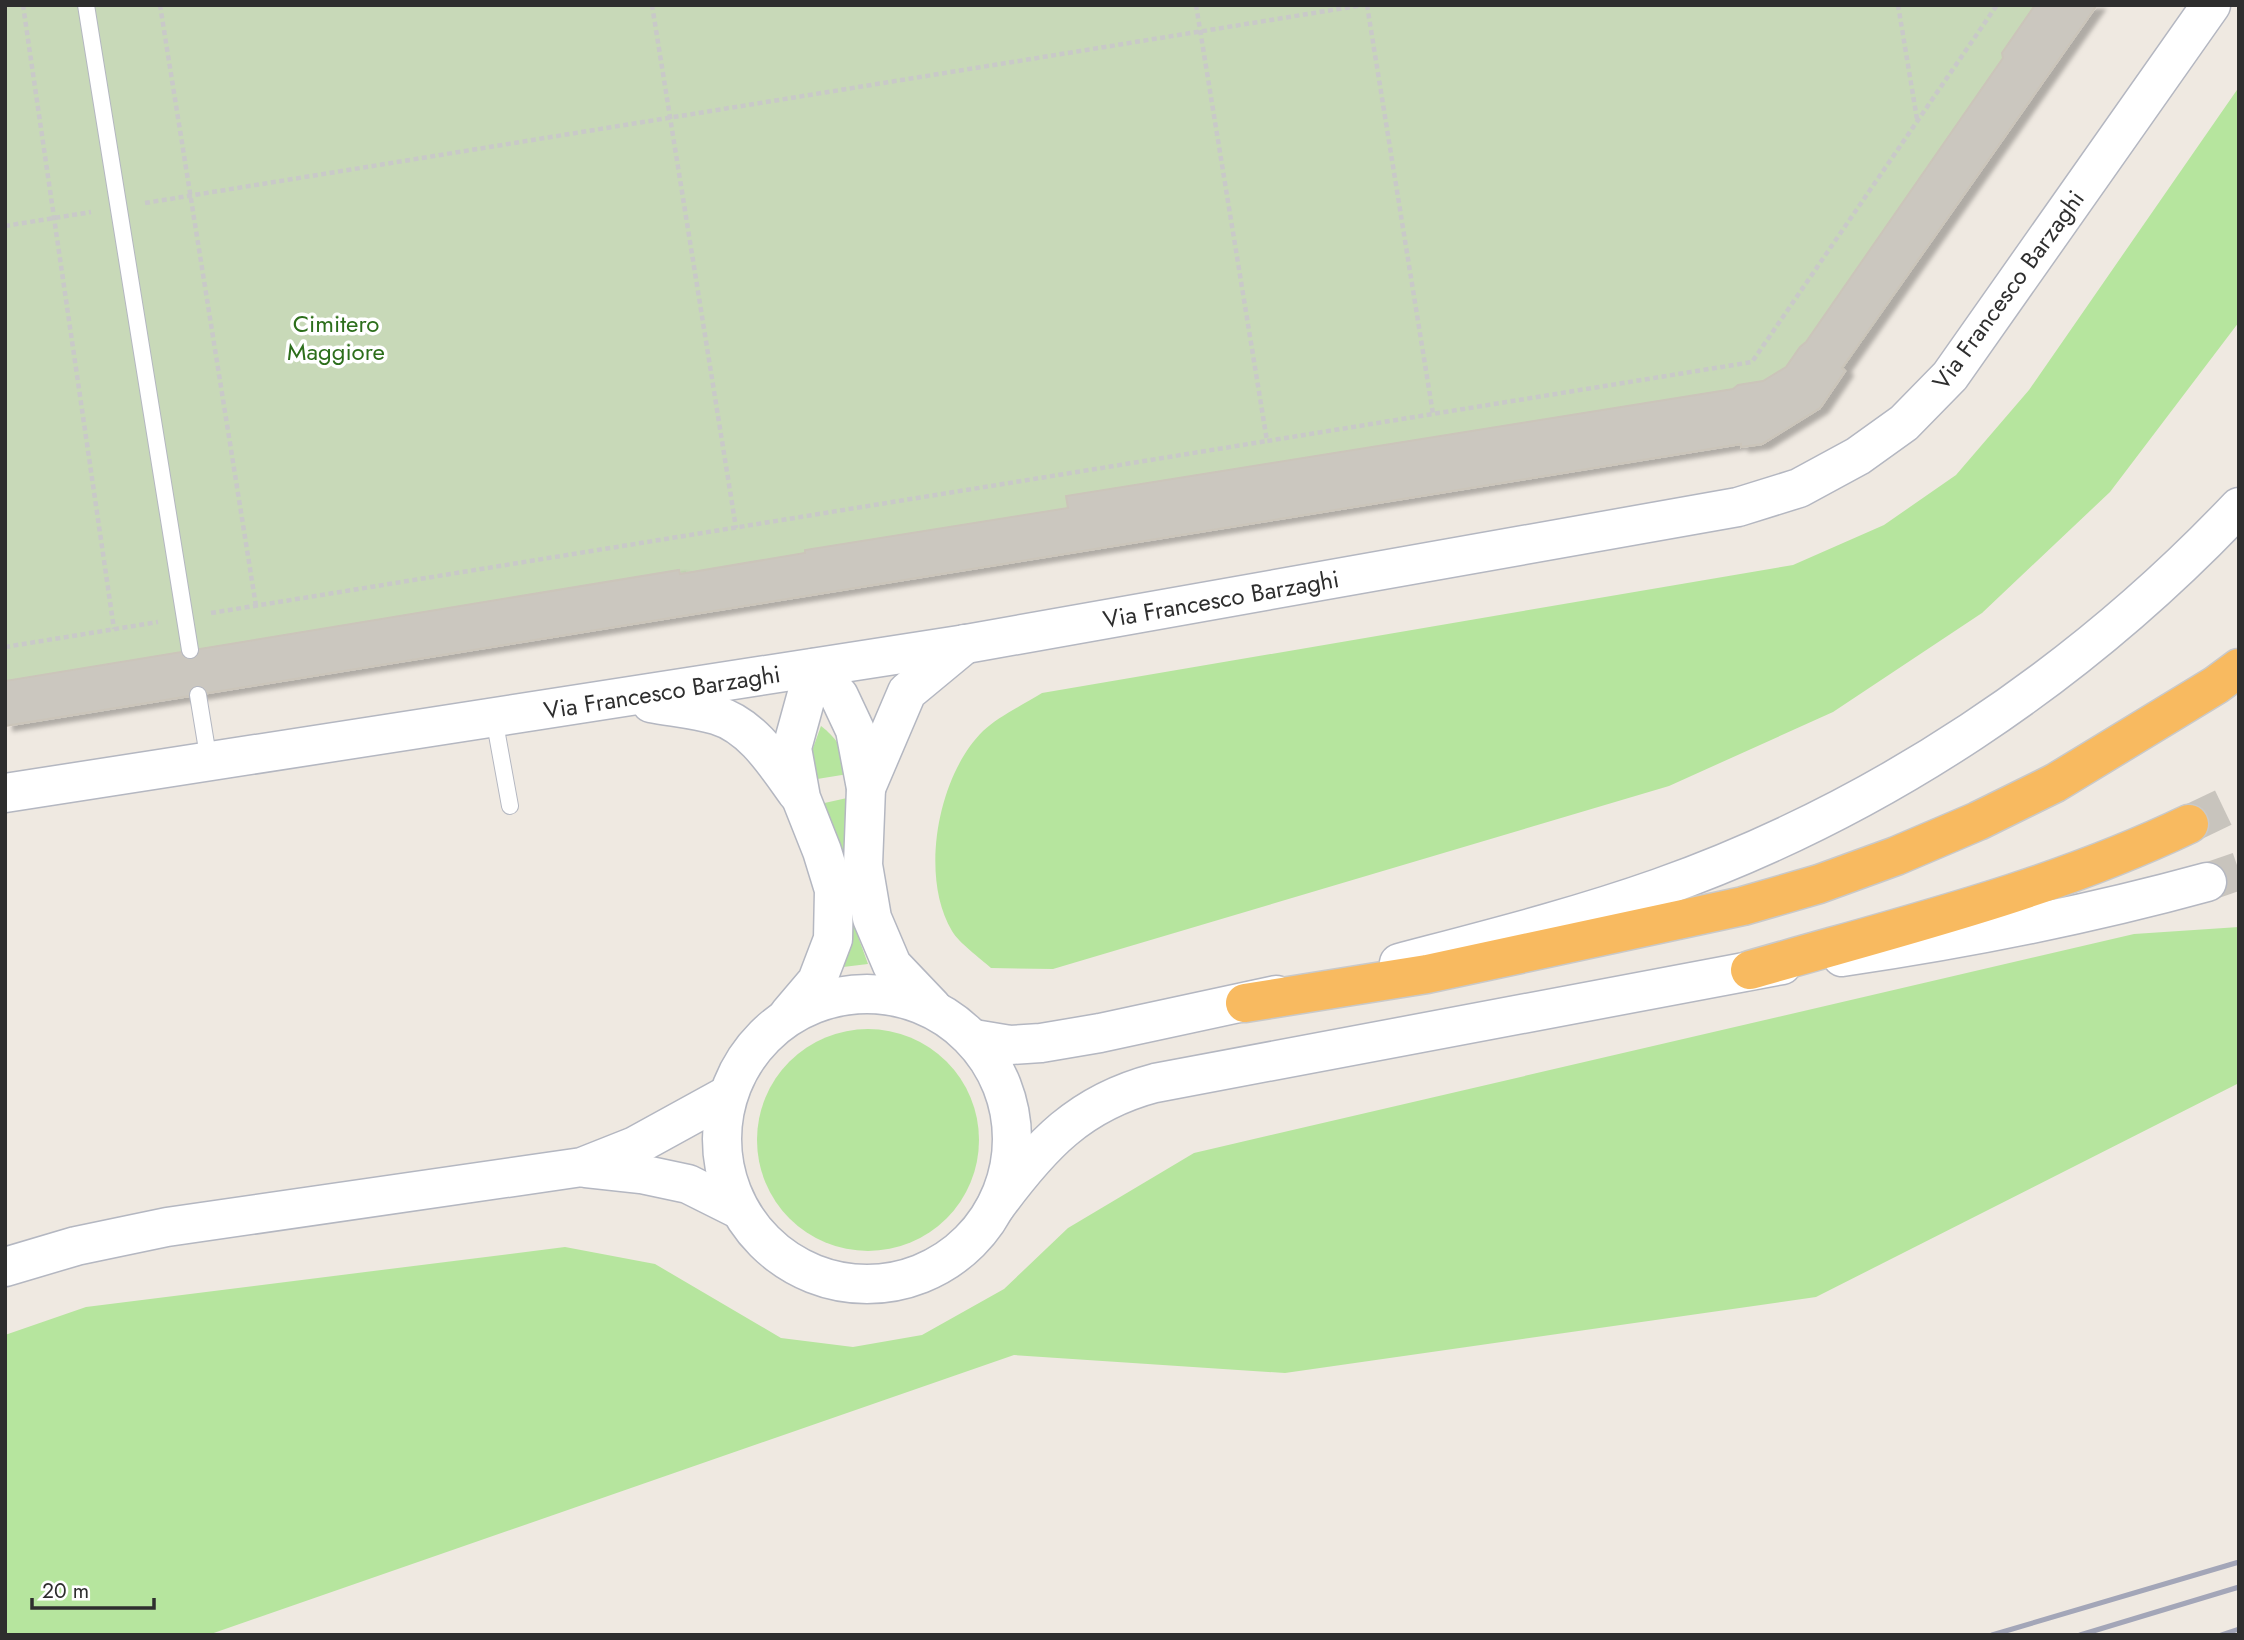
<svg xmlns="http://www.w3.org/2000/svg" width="2244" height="1640" font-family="Jost,sans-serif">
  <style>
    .green { fill: #b6e59e }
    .cemetery { fill: #c8d9b8 }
    .building { fill: #cbc7bf; stroke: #cbc5ba; stroke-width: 2; filter: url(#shadow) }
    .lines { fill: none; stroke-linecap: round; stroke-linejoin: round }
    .tertiary-tunnel { stroke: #c8c4bd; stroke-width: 38; stroke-dasharray: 38 19; stroke-linecap: butt }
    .trunk-tunnel { stroke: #c8c4bd; stroke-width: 38; stroke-dasharray: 38 19; stroke-linecap: butt }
    .service-casing { stroke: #b4b7c1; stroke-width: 18 }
    .tertiary-casing { stroke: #b4b7c1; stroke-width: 41 }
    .trunk-casing { stroke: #c9c9c9; stroke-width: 41 }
    .path { stroke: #c9c9c9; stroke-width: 4.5; stroke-dasharray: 5 3.5; stroke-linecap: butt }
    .service { stroke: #fff; stroke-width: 16 }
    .tertiary { stroke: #fff; stroke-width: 38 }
    .trunk { stroke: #f8ba60; stroke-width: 38 }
    .rail { stroke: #a3a6b8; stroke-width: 5 }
    .labels { text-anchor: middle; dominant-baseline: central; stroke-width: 7; stroke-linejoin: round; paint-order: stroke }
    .street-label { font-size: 24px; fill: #2e2e2e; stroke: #fff }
    .park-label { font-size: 24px; fill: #2c6e1b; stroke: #fff }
  </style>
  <defs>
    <filter id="shadow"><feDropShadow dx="8" dy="4.5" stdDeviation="2" flood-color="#0004"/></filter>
  </defs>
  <rect width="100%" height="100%" fill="#efe9e1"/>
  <g class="green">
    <path d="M2239,87v235l-129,170 -128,121 -149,99 -164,74 -616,183 -62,-1c-11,-10 -32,-25 -39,-37 -33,-55 -14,-156 31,-200 16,-15 40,-26 59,-38l751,-128 91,-40 72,-50 73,-85z"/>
    <path d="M821,726c18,14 24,26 27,48l-37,6 -2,-21z"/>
    <polygon points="847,798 844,845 845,871 820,804"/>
    <polygon points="852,911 855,928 868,964 843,967 850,946"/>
    <polygon points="2239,927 2239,1083 1816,1297 1285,1373 1014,1355 208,1635 5,1635 5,1335 86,1307 565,1247 655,1264 781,1338 853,1347 922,1335 1004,1289 1068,1228 1194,1153 2134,934"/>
    <circle cx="868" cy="1140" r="111"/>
  </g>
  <polygon class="cemetery" points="5,5 2097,5 1843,368 1845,371 1820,408 1762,444 1741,447 1740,444 5,726"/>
  <polygon class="building" points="2035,5 2097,5 1842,368 1845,371 1820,408 1762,444 1741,447 1741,444 5,726 5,681 679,570 680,574 805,553 805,550 1068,508 1066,496 1733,389 1738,385 1763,381 1786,367 1800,347 1806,342 2003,58 2002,53"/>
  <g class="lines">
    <polyline class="tertiary-tunnel" points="2207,882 2239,871"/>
    <polyline class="trunk-tunnel" points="2189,824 2239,800"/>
    <g class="service-casing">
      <g id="service">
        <polyline points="86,5 190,650"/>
        <polyline points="198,695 209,762"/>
        <polyline points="494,718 510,806"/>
      </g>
    </g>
    <g class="tertiary-casing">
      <g id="tertiary">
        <polyline points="814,668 839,696 855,730 866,788 863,865 872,918 892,965 932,1007"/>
        <path d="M651,703c21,4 44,6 65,12 37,11 60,49 81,78"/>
        <polyline points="866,788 907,692 965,644"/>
        <polyline points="5,793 966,644 1738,507 1799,488 1858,456 1904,423 1950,376 2211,5"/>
        <path d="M1842,957c123,-18 245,-42 365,-75"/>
        <path d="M1399,963c87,-23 175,-45 260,-75 220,-78 420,-212 580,-381"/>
        <circle cx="867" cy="1139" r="145"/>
        <polyline points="789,1014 817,981 833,939 834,890 822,851 801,798 792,748 814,668"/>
        <polyline points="974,1039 1010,1045 1041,1043 1100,1033 1276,995"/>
        <polyline points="586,1168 641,1174 688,1184 738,1209"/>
        <path d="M996,1206c45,-61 83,-103 159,-123l627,-118"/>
        <polyline points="5,1267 76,1246 167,1227 582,1167 635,1146 726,1096"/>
      </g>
    </g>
    <g class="trunk-casing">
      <g id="trunk">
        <path d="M1750,970c148,-43 299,-79 439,-146"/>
        <polyline points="1245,1003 1427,974 1743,906 1819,884 1896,856 1978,821 2055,783 2216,685 2239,668"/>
      </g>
    </g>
    <g class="path">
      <polyline points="23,5 114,629"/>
      <polyline points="160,5 256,606"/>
      <polyline points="652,5 736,528"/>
      <polyline points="1196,5 1267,441 1752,362 1997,5"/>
      <polyline points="1367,5 1433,414"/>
      <polyline points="1898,5 1917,119"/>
      <polyline points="145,203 1363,5"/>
      <polyline points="5,226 91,212"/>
      <polyline points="211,613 1267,441"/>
      <polyline points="5,647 158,622"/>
    </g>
    <use href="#service" class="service"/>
    <use href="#tertiary" class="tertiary"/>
    <use href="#trunk" class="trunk"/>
    <g class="rail">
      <polyline points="1992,1635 2239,1562"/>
      <polyline points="2080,1635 2239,1587"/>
      <polyline points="2221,1635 2239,1629"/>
    </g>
  </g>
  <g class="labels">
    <g class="street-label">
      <text transform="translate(2008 290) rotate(-54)">Via Francesco Barzaghi</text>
      <text transform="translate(1221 599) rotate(-10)">Via Francesco Barzaghi</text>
      <text transform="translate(662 692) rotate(-9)">Via Francesco Barzaghi</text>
    </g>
    <g class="park-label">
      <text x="336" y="323">Cimitero<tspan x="336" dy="28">Maggiore</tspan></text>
    </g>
  </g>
  <rect width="2244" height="1640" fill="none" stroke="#2e2e2e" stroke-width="14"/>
  <path d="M32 1598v10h122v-10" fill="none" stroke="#2e2e2e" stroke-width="3.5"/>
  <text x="42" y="1598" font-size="21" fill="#2e2e2e" stroke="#ffffff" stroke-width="5" paint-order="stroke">20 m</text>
</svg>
